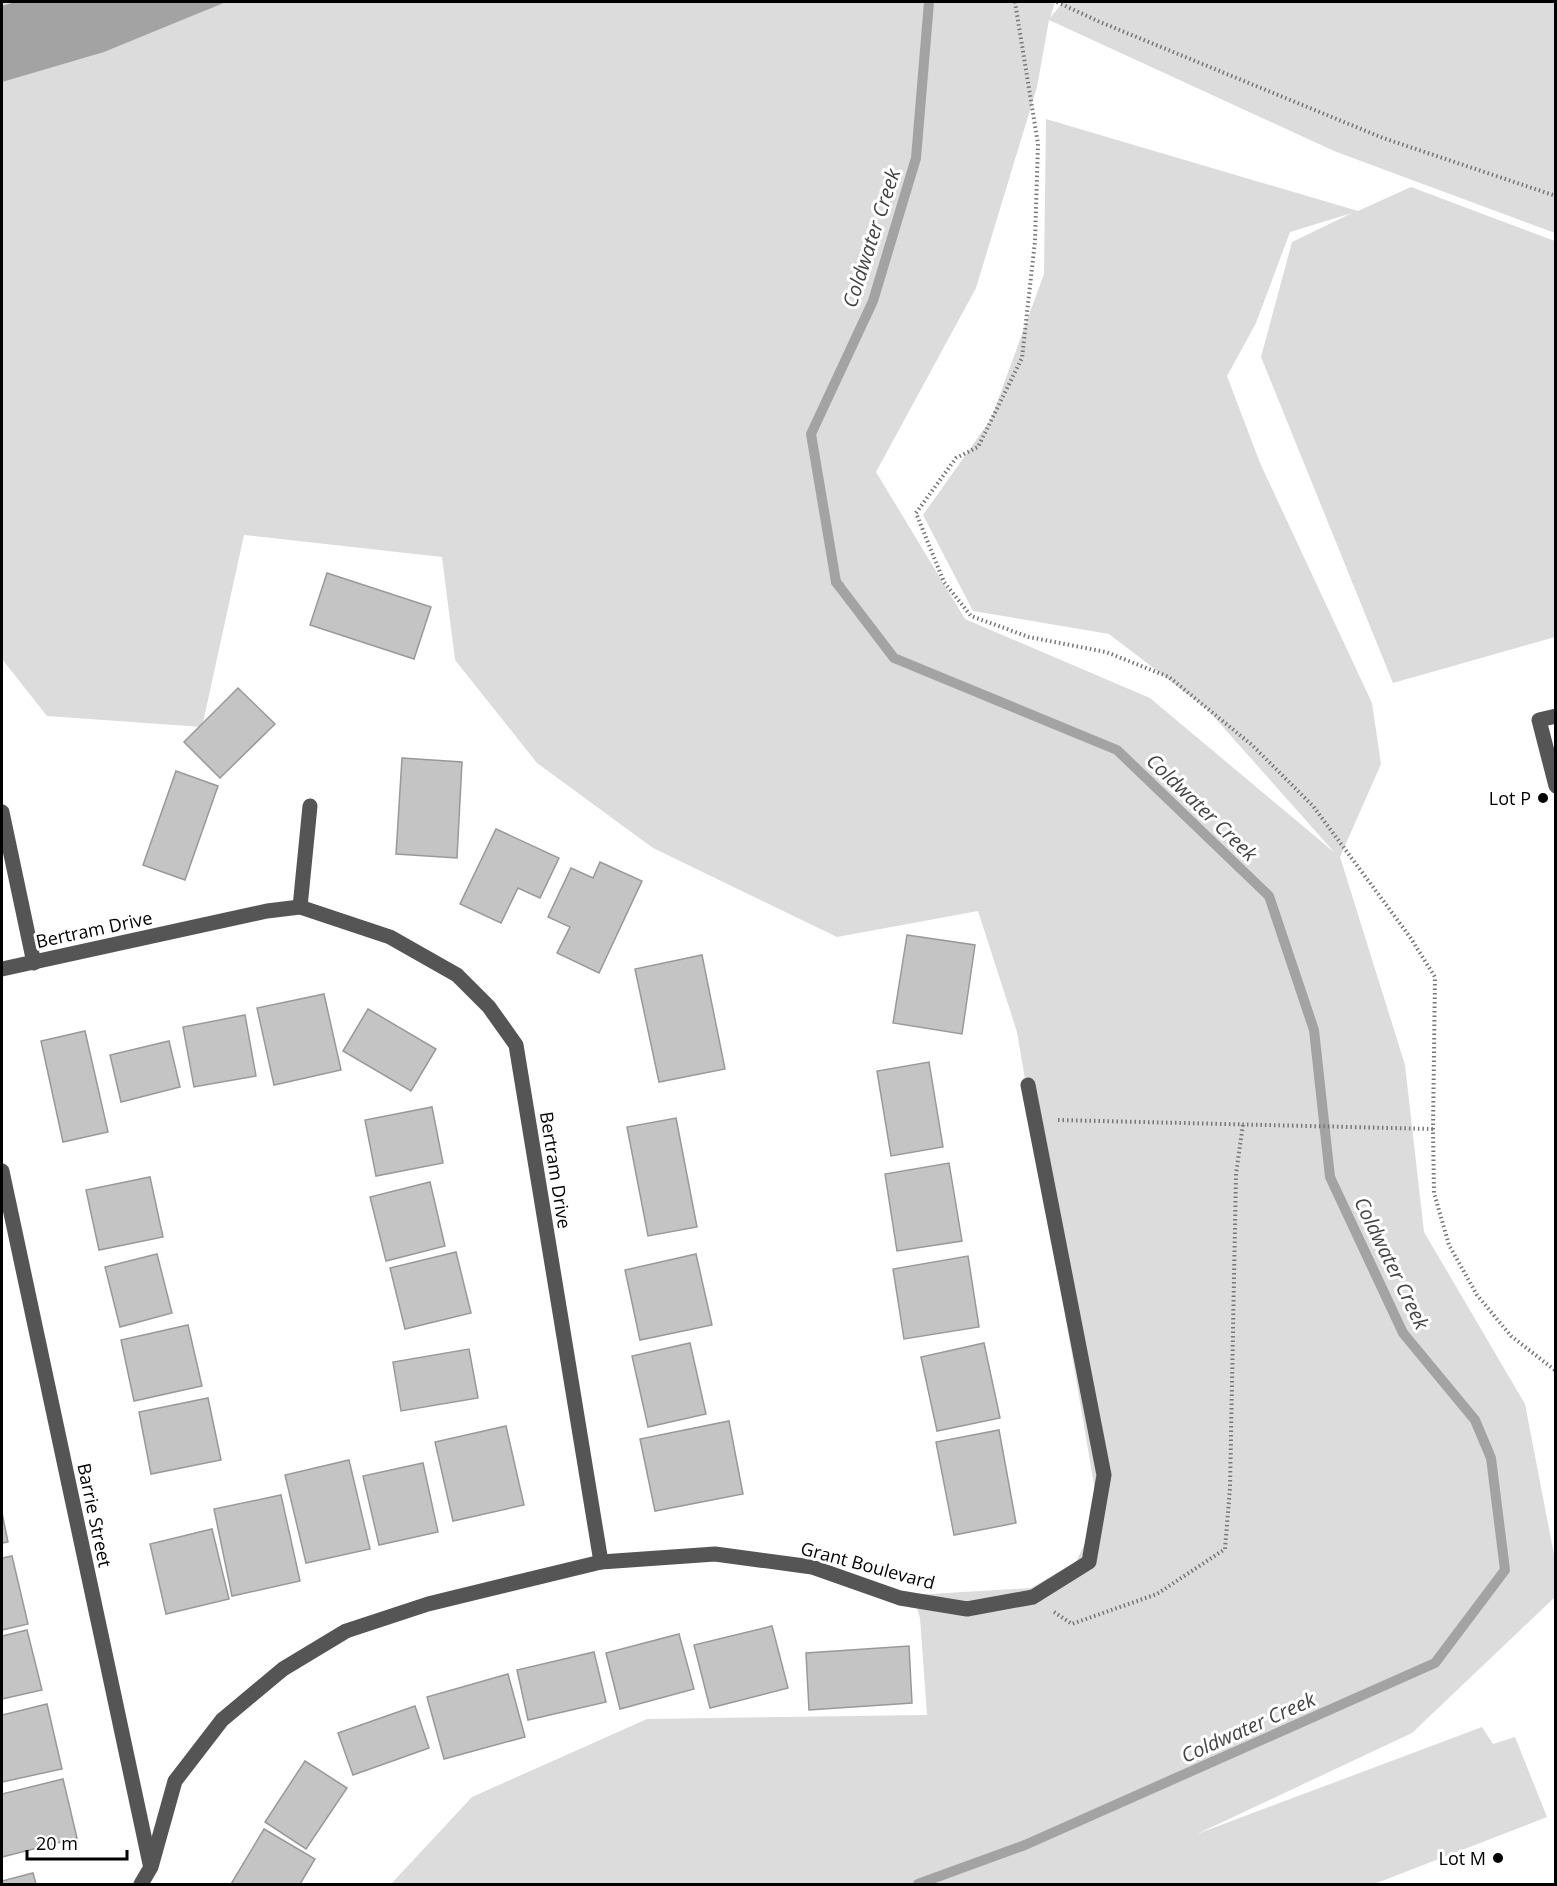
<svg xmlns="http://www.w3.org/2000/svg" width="1557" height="1886" font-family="'Open Sans',sans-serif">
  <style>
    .green { fill: #dcdcdc }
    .water { fill: #a3a3a3 }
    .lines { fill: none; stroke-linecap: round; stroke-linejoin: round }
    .stream { stroke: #a3a3a3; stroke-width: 10 }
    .building { fill: #c4c4c4; stroke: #999; stroke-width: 1.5 }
    .path { stroke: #777; stroke-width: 4; stroke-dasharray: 1.5 3; stroke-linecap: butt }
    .minor { stroke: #555; stroke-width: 15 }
    .poi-dot { fill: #000; stroke: #fff; stroke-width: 2 }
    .labels { text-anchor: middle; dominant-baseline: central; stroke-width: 6; stroke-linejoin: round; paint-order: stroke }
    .poi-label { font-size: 18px; fill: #000; stroke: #fff; text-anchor: end }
    .street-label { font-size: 18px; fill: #000; stroke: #fff }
    .water-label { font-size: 20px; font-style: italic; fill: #444; stroke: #fff }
  </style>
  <rect width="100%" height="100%" fill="#fff"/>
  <polygon class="green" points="2,2 1055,2 1050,18 1063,2 1555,2 1555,233 1334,151 1049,20 1037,87 976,288 876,472 965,619 1150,698 1335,853 1207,709 1109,634 973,611 923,515 991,419 1044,274 1046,119 1358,211 1411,187 1555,241 1555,637 1393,683 1261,357 1292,242 1352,213 1290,232 1256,323 1227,376 1260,463 1372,703 1381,764 1340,857 1405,1065 1424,1232 1525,1404 1555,1560 1555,1597 1412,1733 1197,1834 1482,1727 1493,1744 1515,1737 1547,1817 1374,1884 391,1884 472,1797 647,1719 927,1715 920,1618 913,1595 1031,1588 1076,1562 1099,1514 1017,1032 978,911 837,937 653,848 537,763 455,660 442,557 244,535 202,727 47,716 2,659"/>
  <polygon class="water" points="15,2 226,2 104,52 2,82 2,6"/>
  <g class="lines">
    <g class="stream">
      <polyline points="836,582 894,658 1117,750 1269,896 1314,1030 1330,1177 1403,1333 1475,1420 1491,1458 1505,1570 1435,1663 1025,1845 918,1884"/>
      <polyline points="840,587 836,582 811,434 873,301 916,158 929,2"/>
    </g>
  </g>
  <g class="building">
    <polygon points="327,573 431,607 414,659 310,625"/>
    <polygon points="238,688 275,724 220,778 184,742"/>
    <polygon points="402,758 462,762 457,858 396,854"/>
    <polygon points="176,771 218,786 185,880 143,865"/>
    <polygon points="496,829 559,858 540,898 518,888 501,923 460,904"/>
    <polygon points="600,862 642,881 599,973 557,953 570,927 548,917 571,868 593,878"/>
    <polygon points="907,935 975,945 962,1034 893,1023"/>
    <polygon points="702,955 725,1069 659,1082 635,969"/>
    <polygon points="324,994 341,1070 274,1085 257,1008"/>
    <polygon points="368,1009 436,1049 411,1091 343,1051"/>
    <polygon points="245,1015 256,1076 194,1087 183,1027"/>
    <polygon points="85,1031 108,1132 63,1142 41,1041"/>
    <polygon points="169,1041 180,1087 121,1102 110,1055"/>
    <polygon points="929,1062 943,1147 891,1156 877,1071"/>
    <polygon points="432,1107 443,1163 376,1176 365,1120"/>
    <polygon points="676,1118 697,1227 648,1236 627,1127"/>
    <polygon points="949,1163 962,1241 897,1251 885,1174"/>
    <polygon points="150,1177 163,1237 99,1250 86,1190"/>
    <polygon points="430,1182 445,1246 386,1261 370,1197"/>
    <polygon points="456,1252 471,1313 405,1329 390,1268"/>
    <polygon points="157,1254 172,1313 120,1327 105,1267"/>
    <polygon points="696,1254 712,1325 640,1340 625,1270"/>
    <polygon points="968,1256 979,1327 904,1339 893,1269"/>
    <polygon points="188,1325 202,1386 134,1401 121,1340"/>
    <polygon points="690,1343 706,1414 648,1427 632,1356"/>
    <polygon points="984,1343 1000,1418 937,1431 921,1357"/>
    <polygon points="469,1349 478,1398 401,1411 393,1362"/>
    <polygon points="208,1398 221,1460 151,1474 139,1412"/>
    <polygon points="729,1421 743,1494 655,1511 640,1439"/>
    <polygon points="506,1426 524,1505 453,1521 435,1442"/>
    <polygon points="999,1430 1016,1523 954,1535 936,1442"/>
    <polygon points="349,1460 370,1549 306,1563 285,1475"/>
    <polygon points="423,1463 438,1532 379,1545 363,1476"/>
    <polygon points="281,1495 300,1581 232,1596 214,1509"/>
    <polygon points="2,1513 8,1542 2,1543"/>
    <polygon points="212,1529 229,1599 166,1614 150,1544"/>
    <polygon points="12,1556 28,1624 2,1630 2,1558"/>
    <polygon points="772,1626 788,1688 710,1708 694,1645"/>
    <polygon points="27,1630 42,1690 2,1699 2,1636"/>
    <polygon points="679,1634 694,1689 620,1709 606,1653"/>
    <polygon points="909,1646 912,1703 809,1710 806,1653"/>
    <polygon points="594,1652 606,1702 528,1720 517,1670"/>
    <polygon points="508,1674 525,1737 444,1759 427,1697"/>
    <polygon points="47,1704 62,1769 2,1782 2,1715"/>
    <polygon points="415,1706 429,1748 353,1775 338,1733"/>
    <polygon points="305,1761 347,1788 306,1849 265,1822"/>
    <polygon points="63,1779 77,1838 2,1857 2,1794"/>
    <polygon points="264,1829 315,1859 300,1884 231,1884"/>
    <polygon points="33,1873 36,1884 2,1884 2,1881"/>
  </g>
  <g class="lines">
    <g class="path">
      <polyline points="1015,2 1038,144 1035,241 1022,358 978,447 956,458 916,513 944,582 971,616 1029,637 1106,652 1169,677 1252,745 1313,806 1410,937 1435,977 1433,1129 1434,1193 1449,1245 1477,1295 1511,1336 1556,1371"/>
      <polyline points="1057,2 1100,22 1383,138 1556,196"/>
      <polyline points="1058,1120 1433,1129"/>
      <polyline points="1054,1612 1072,1624 1157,1594 1225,1549 1230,1488 1236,1174 1243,1124"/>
    </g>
    <g class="minor">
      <polyline points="1556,716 1539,720 1556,786"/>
      <polyline points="2,812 34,963"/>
      <polyline points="300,907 310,806"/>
      <polyline points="2,969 267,911 300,907 390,937 457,975 489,1007 516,1045 601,1562"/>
      <polyline points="2,1171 150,1864"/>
      <polyline points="141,1884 151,1867 175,1781 222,1720 283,1669 346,1631 428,1604 601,1562 715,1554 812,1567 900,1598 967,1609 1033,1597 1089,1562 1104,1475 1028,1085"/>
    </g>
  </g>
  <g class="poi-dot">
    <circle cx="1543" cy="798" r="6"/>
    <circle cx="1498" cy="1858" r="6"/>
  </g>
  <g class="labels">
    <g class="poi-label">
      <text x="1531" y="798">Lot P</text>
      <text x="1486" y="1858">Lot M</text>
    </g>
    <g class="street-label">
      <text transform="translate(94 929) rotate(-12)">Bertram Drive</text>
      <text transform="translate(556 1170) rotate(81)">Bertram Drive</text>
      <text transform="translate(95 1515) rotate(78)">Barrie Street</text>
      <text transform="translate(868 1565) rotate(15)">Grant Boulevard</text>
    </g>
    <g class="water-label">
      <text transform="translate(871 238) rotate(-72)">Coldwater Creek</text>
      <text transform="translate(1202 807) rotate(44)">Coldwater Creek</text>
      <text transform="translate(1392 1263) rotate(64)">Coldwater Creek</text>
      <text transform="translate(1248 1727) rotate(-24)">Coldwater Creek</text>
    </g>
  </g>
  <rect width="1557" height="1886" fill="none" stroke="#000000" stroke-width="6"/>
  <path d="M27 1850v9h100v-9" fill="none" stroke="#000000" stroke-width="3"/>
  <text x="36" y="1850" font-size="18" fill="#000000" stroke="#ffffff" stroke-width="4.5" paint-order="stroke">20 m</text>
</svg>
